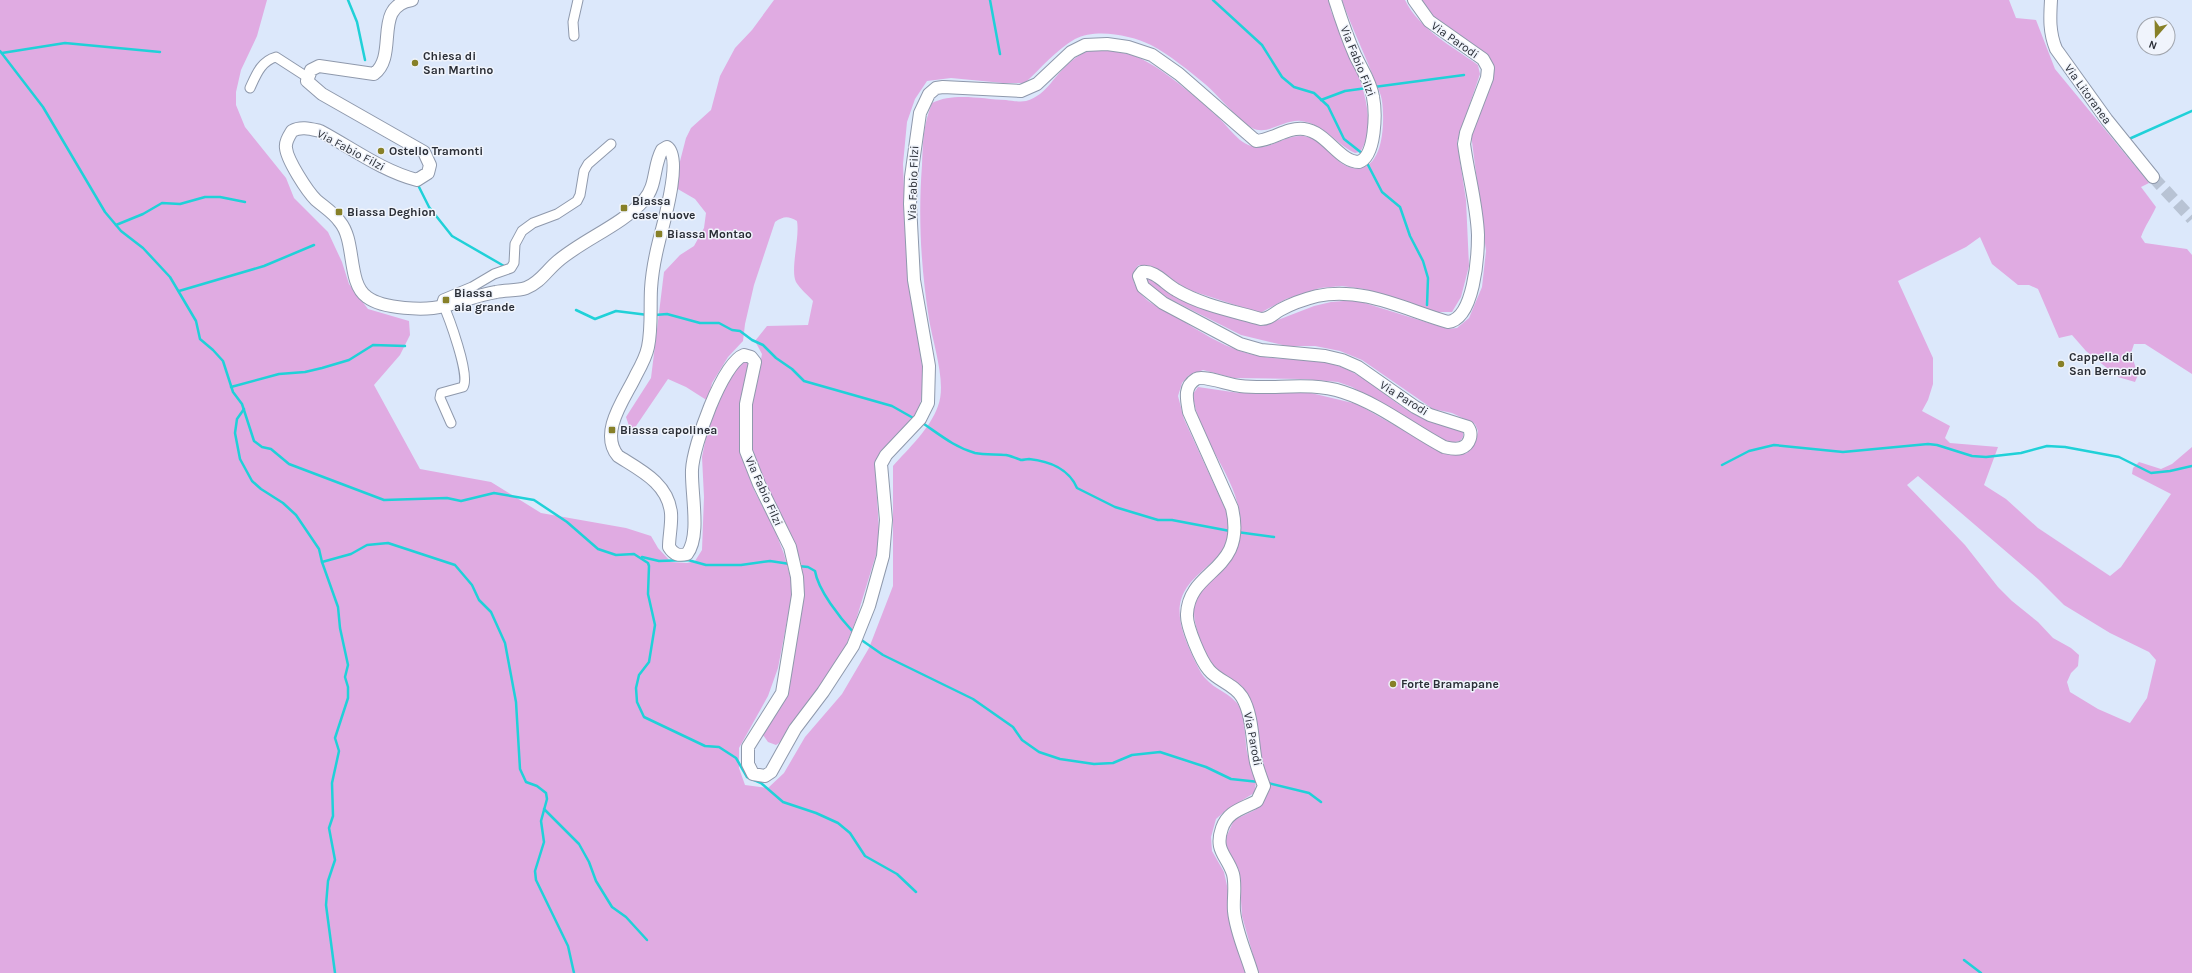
<svg xmlns="http://www.w3.org/2000/svg" width="2192" height="973" font-family="Karla,sans-serif">
  <style>
    .green { fill: #e0abe2; fill-rule: evenodd }
    .lines { fill: none; stroke-linecap: round; stroke-linejoin: round }
    .stream { stroke: #20d1d8; stroke-width: 2.5 }
    .secondary-tunnel { stroke: #b8c3d4; stroke-width: 12; stroke-dasharray: 12 6; stroke-linecap: butt }
    .street-casing { stroke: #8f99ac; stroke-width: 11 }
    .secondary-casing { stroke: #8f99ac; stroke-width: 14 }
    .street { stroke: #fff; stroke-width: 9 }
    .secondary { stroke: #fff; stroke-width: 12 }
    .poi-dot { fill: #878028; stroke: #f0f4fc; stroke-width: 1.5 }
    .labels { text-anchor: middle; dominant-baseline: central; stroke-width: 3; stroke-linejoin: round; paint-order: stroke }
    .street-label { font-size: 12px; fill: #2a2e36; stroke: #f0f4fc }
    .poi-label { font-size: 12px; font-weight: bold; fill: #2a2e36; stroke: #f0f4fc; text-anchor: start }
  </style>
  <rect width="100%" height="100%" fill="#dce8fb"/>
  <g class="green">
    <path d="M0,0h267l-10,36 -16,34 -5,22v13l9,22 41,51 8,20 34,34 14,30 7,22 19,25 41,12 1,14 -10,20 -26,30 46,84 71,13 50,31 85,15 25,8 7,12 13,14 16,1 8,-2 7,-11 2,-53 -2,-40 6,-30 24,-54 12,-12 5,2 -8,37v53l14,39 19,36 10,26 7,26v20l-13,68 -10,28 -29,52v20l6,17 23,3 16,-15 21,-36 37,-43 27,-46 24,-62v-120c15,-17 37,-37 45,-60 9,-23 -5,-62 -9,-87 -8,-51 -11,-101 -7,-154 1,-24 1,-39 10,-62 21,-11 51,-4 74,-3 6,1 15,2 20,1 11,-3 18,-10 25,-18 9,-11 24,-29 39,-32 13,-2 32,1 44,5 25,8 65,44 85,62 7,7 14,16 21,22 27,21 44,-12 71,-2 15,6 24,26 41,30 32,6 33,-46 30,-67 -1,-8 -6,-17 -9,-25 -10,-26 -22,-50 -31,-76h63c14,29 48,47 73,65l2,9 -23,68 9,58 3,66 -8,31 -9,15h-15l-73,-23 -22,-3 -22,2 -34,11 -24,13h-5l-68,-22 -39,-24 -11,-1c-12,10 -4,24 6,33 6,6 15,10 23,14 27,16 55,36 86,43 28,7 60,1 87,12 24,9 42,27 63,41 19,11 39,17 59,24v5l-3,4 -10,2 -19,-10 -79,-46 -14,-5 -35,-3 -69,-1 -31,-8 -15,6 -6,7 -4,13 6,23 44,96c1,5 2,11 2,15 -5,43 -65,43 -47,102 2,8 16,40 22,46 10,12 26,15 35,29 5,9 5,33 7,45 3,12 12,29 7,41l-29,18 -9,8 -5,18 1,14 12,21 22,101h-1246z"/>
    <path d="M774,0h555l2,11c15,35 54,105 29,141l-5,1c-19,-9 -31,-29 -54,-32 -17,-2 -33,15 -49,7 -13,-7 -34,-33 -47,-44 -16,-13 -35,-29 -54,-39 -20,-10 -55,-17 -76,-6 -18,10 -35,30 -50,44h-22l-52,-5 -24,3 -12,18 -8,23 -4,42 3,74 18,144 -5,29 -41,45 -3,10 4,64 -1,18 -22,72 -14,35 -60,86 -6,4 -8,-3 -5,-7 27,-56 14,-96 -3,-21 -41,-87 -9,-31 2,-43 9,-47 -7,-13 12,-15 41,-1 5,-24c-5,-6 -13,-12 -17,-19 -6,-12 4,-45 1,-61 -9,-5 -13,-5 -22,1l-21,63 -9,39 -2,17 -15,16 -16,26 -4,18 -22,-14 -18,-8 -34,50 -5,-3 -3,-9 25,-39 13,-106 16,-17 14,-9 10,-18 2,-15 -11,-14 -19,-11 2,-19 8,-31 5,-10 20,-18 9,-34 15,-28 17,-18z"/>
    <path d="M1418,0h591l7,18 20,2 19,49 94,114 -8,4 15,20c-5,11 -11,19 -15,30l4,6 42,6 5,6v119l-47,-30h-11l-3,9 7,22 -3,7 -17,-5 -32,-26 -14,-16 -13,3 -21,-49 -9,-4h-11l-26,-21 -12,-27 -14,10 -68,34 35,77v26l-5,16 -6,11 28,15 -5,12 5,5 48,4 -14,38 22,14 32,29 72,48 11,-9 50,-73 -39,-20 1,-6 6,-6 22,7 11,-5 20,-17v526h-934l-16,-57 -3,-46 -15,-28 10,-22 21,-10 6,-6 5,-7 2,-8 1,-7 -6,-16 -12,-65c-7,-16 -20,-20 -33,-31 -8,-7 -13,-18 -17,-28 -3,-9 -7,-20 -7,-30 0,-36 55,-40 46,-97 -6,-43 -43,-77 -47,-121l5,-7 41,6h72l46,11 88,50 13,1 9,-2 9,-12 2,-10 -3,-7 -23,-11 -19,-4 -71,-49 -22,-9 -25,-5h-28l-46,-11 -73,-37 -17,-11 -5,-8h4l22,16 18,8 72,23 52,-20 17,-4 24,-2 93,29 9,-1 12,-10 13,-31 4,-36 -15,-117 22,-56 -2,-18 -54,-36zM1918,476l120,103 26,26 46,28 39,19 7,8 -9,38 -17,25 -32,-14 -28,-17 -3,-10 4,-9 7,-7 1,-11 -8,-7 -18,-10 -15,-16 -26,-21 -14,-14 -33,-42 -58,-60z"/>
  </g>
  <g class="lines">
    <g class="stream">
      <polyline points="348,0 357,22 365,60"/>
      <polyline points="990,0 1000,54"/>
      <polyline points="1213,0 1262,45 1282,77 1294,87 1314,93 1328,106 1344,139 1363,154"/>
      <polyline points="0,51 43,107 105,212 121,231 143,248 170,277 196,321 200,339 213,350 223,361 233,392 242,404 254,441 262,447 271,449 289,464 384,500 447,498 461,501 494,493 534,500 567,522 598,549 616,555 634,554 648,563 649,566 648,594 655,625 649,662 639,675 636,688 637,702 644,717 705,746 719,747 736,758 747,777 761,783 783,802 816,813 838,823 850,833 865,856 897,874 916,892"/>
      <polyline points="2,53 65,43 160,52"/>
      <polyline points="1374,87 1464,75"/>
      <polyline points="1321,100 1345,91 1367,88"/>
      <polyline points="2129,139 2192,111"/>
      <polyline points="1366,161 1382,192 1400,207 1410,236 1423,261 1428,278 1427,305"/>
      <polyline points="419,187 429,207 452,236 504,266"/>
      <polyline points="116,225 143,214 162,203 180,204 205,197 220,197 245,202"/>
      <polyline points="179,291 264,266 314,245"/>
      <polyline points="576,310 595,319 616,311 648,315"/>
      <polyline points="655,315 667,314 700,323 719,323 732,330 740,331 752,340 763,345 776,358 792,369 804,381 892,406 915,419"/>
      <polyline points="231,387 279,374 305,372 322,368 349,360 373,345 405,346"/>
      <polyline points="244,409 237,419 235,433 240,459 252,481 261,489 283,503 296,515 319,549 322,562 338,607 340,628 348,665 345,677 348,687 348,698 335,738 339,751 332,783 333,816 329,828 335,860 328,881 326,905 335,973"/>
      <path d="M921,422c18,12 33,25 54,31 10,2 21,1 31,2 5,1 10,3 15,5 3,0 5,-1 8,-1 20,2 40,10 48,29l38,19 43,13h14l58,11"/>
      <polyline points="1722,465 1749,451 1774,445 1843,452 1928,444 1937,445 1972,456 1986,457 2021,453 2047,446 2065,447 2119,457 2151,473 2170,471 2192,466"/>
      <polyline points="1237,532 1274,537"/>
      <polyline points="642,557 659,561 688,560 706,565 741,565 770,561 790,564"/>
      <polyline points="322,562 351,554 367,545 388,543 455,565 472,585 479,600 491,612 505,643 516,702 520,769 526,782 537,786 546,793 547,799 541,821 544,842 535,871 536,880 568,946 574,973"/>
      <path d="M798,566l10,1 7,4c3,19 25,47 39,62"/>
      <polyline points="860,639 883,655 973,699 1013,727 1022,740 1039,752 1060,759 1094,764 1113,763 1132,755 1160,752 1206,767 1231,779 1259,782"/>
      <polyline points="1268,783 1309,793 1321,802"/>
      <polyline points="544,809 579,844 589,862 596,881 612,907 626,917 647,940"/>
      <polyline points="1964,960 1981,973"/>
    </g>
    <polyline class="secondary-tunnel" points="2153,177 2192,219"/>
    <g class="street-casing">
      <g id="street">
        <polyline points="574,36 573,22 578,0"/>
        <path d="M250,88c6,-13 11,-27 26,-31l31,20"/>
        <path d="M451,423l-11,-25 1,-5 22,-6c8,-11 -15,-72 -21,-85l1,-3 29,-12 22,-13 17,-6 3,-5 1,-19 7,-13 11,-8 24,-9 20,-13 3,-6 4,-24 4,-7 23,-20"/>
      </g>
    </g>
    <g class="secondary-casing">
      <g id="secondary">
        <path d="M412,0c-40,6 -13,55 -38,74l-55,-8 -8,4 -4,11 15,13 102,58 6,13 -2,8 -11,7c-35,-9 -65,-32 -97,-49 -9,-2 -19,-5 -28,0 -3,5 -7,11 -6,17 1,12 21,43 30,52 8,7 18,13 24,22 16,19 7,61 27,75 16,12 58,14 77,9 17,-4 34,-11 52,-14 10,-2 21,-1 30,-4 14,-5 21,-18 32,-27 26,-22 64,-36 86,-61 13,-14 9,-34 18,-50l5,-3c16,10 -4,78 -8,94 -4,16 -7,31 -8,48 -1,19 1,39 -3,58 -2,10 -7,19 -12,28 -10,22 -38,57 -18,81 22,14 50,27 53,57 1,11 -2,23 -2,34 5,8 10,9 18,7 14,-18 4,-61 5,-84 1,-24 30,-107 52,-115l7,2 4,5 -9,42v47l13,33 31,63 7,30 1,18 -16,98 -34,54v17l5,10 12,2 6,-4 24,-43 28,-37 30,-46 16,-40 14,-50 3,-36 -5,-56 5,-9 34,-36 8,-16 1,-37 -15,-86 -4,-76 1,-27 9,-64 9,-19 7,-6 7,-1 78,4 16,-7 34,-32 14,-7 22,-1 21,3 24,8 27,19 77,67c17,-1 30,-14 48,-12 23,3 35,33 55,33 17,-6 17,-50 14,-65 -2,-15 -12,-29 -18,-42 -8,-18 -14,-36 -20,-55"/>
        <path d="M2051,0c-1,17 -2,32 5,49l51,71 46,57"/>
        <path d="M1252,973c-6,-20 -16,-41 -18,-62 -1,-13 2,-25 -1,-37 -6,-19 -19,-23 -11,-46 6,-17 20,-19 35,-27l7,-15c-3,-8 -6,-16 -8,-24 -4,-20 -3,-47 -14,-65 -8,-13 -24,-16 -33,-27 -8,-9 -23,-44 -22,-56 2,-46 60,-41 45,-106l-43,-96c-2,-12 -6,-25 7,-33 7,-4 34,6 44,7 35,4 69,-5 103,6 37,12 67,37 101,55 5,1 11,3 17,1 9,-3 12,-14 7,-21l-38,-12 -15,-8 -57,-40 -16,-7 -17,-4 -64,-6 -21,-6 -77,-41 -20,-16 -4,-11 3,-4c13,-2 23,12 34,18 25,15 57,21 85,29 9,0 12,-5 19,-9 11,-6 25,-11 37,-14 45,-10 89,14 131,26 26,-3 30,-65 30,-87 -1,-30 -10,-61 -14,-91l2,-11 21,-55 1,-10 -5,-9 -54,-38 -15,-21"/>
      </g>
    </g>
    <use href="#street" class="street"/>
    <use href="#secondary" class="secondary"/>
  </g>
  <g class="poi-dot">
    <circle cx="415" cy="63" r="4"/>
    <circle cx="381" cy="151" r="4"/>
    <rect x="620" y="204" width="8" height="8" rx="2"/>
    <rect x="335" y="208" width="8" height="8" rx="2"/>
    <rect x="655" y="230" width="8" height="8" rx="2"/>
    <rect x="442" y="296" width="8" height="8" rx="2"/>
    <circle cx="2061" cy="364" r="4"/>
    <rect x="608" y="426" width="8" height="8" rx="2"/>
    <circle cx="1393" cy="684" r="4"/>
  </g>
  <g class="labels">
    <g class="street-label">
      <text transform="translate(1455 40) rotate(35)">Via Parodi</text>
      <text transform="translate(1358 61) rotate(68)">Via Fabio Filzi</text>
      <text transform="translate(2088 94) rotate(54)">Via Litoranea</text>
      <text transform="translate(351 150) rotate(28)">Via Fabio Filzi</text>
      <text transform="translate(913 183) rotate(-88)">Via Fabio Filzi</text>
      <text transform="translate(1404 398) rotate(32)">Via Parodi</text>
      <text transform="translate(764 491) rotate(66)">Via Fabio Filzi</text>
      <text transform="translate(1253 739) rotate(79)">Via Parodi</text>
    </g>
    <g class="poi-label">
      <text x="423" y="56">Chiesa di<tspan x="423" dy="14">San Martino</tspan></text>
      <text x="389" y="151">Ostello Tramonti</text>
      <text x="632" y="201">Biassa<tspan x="632" dy="14">case nuove</tspan></text>
      <text x="347" y="212">Biassa Deghion</text>
      <text x="667" y="234">Biassa Montao</text>
      <text x="454" y="293">Biassa<tspan x="454" dy="14">aia grande</tspan></text>
      <text x="2069" y="357">Cappella di<tspan x="2069" dy="14">San Bernardo</tspan></text>
      <text x="620" y="430">Biassa capolinea</text>
      <text x="1401" y="684">Forte Bramapane</text>
    </g>
  </g>
  <g transform="translate(2156 36) rotate(200)"><circle r="19" fill="#f0f4fc" stroke="#a1a5ad"/>
  <path d="M0-3L7 15L0 10L-7 15Z" fill="#878028"/>
  <text y="-6" font-size="11" font-weight="bold" text-anchor="middle" fill="#2a2e36">N</text>
  </g>
</svg>
